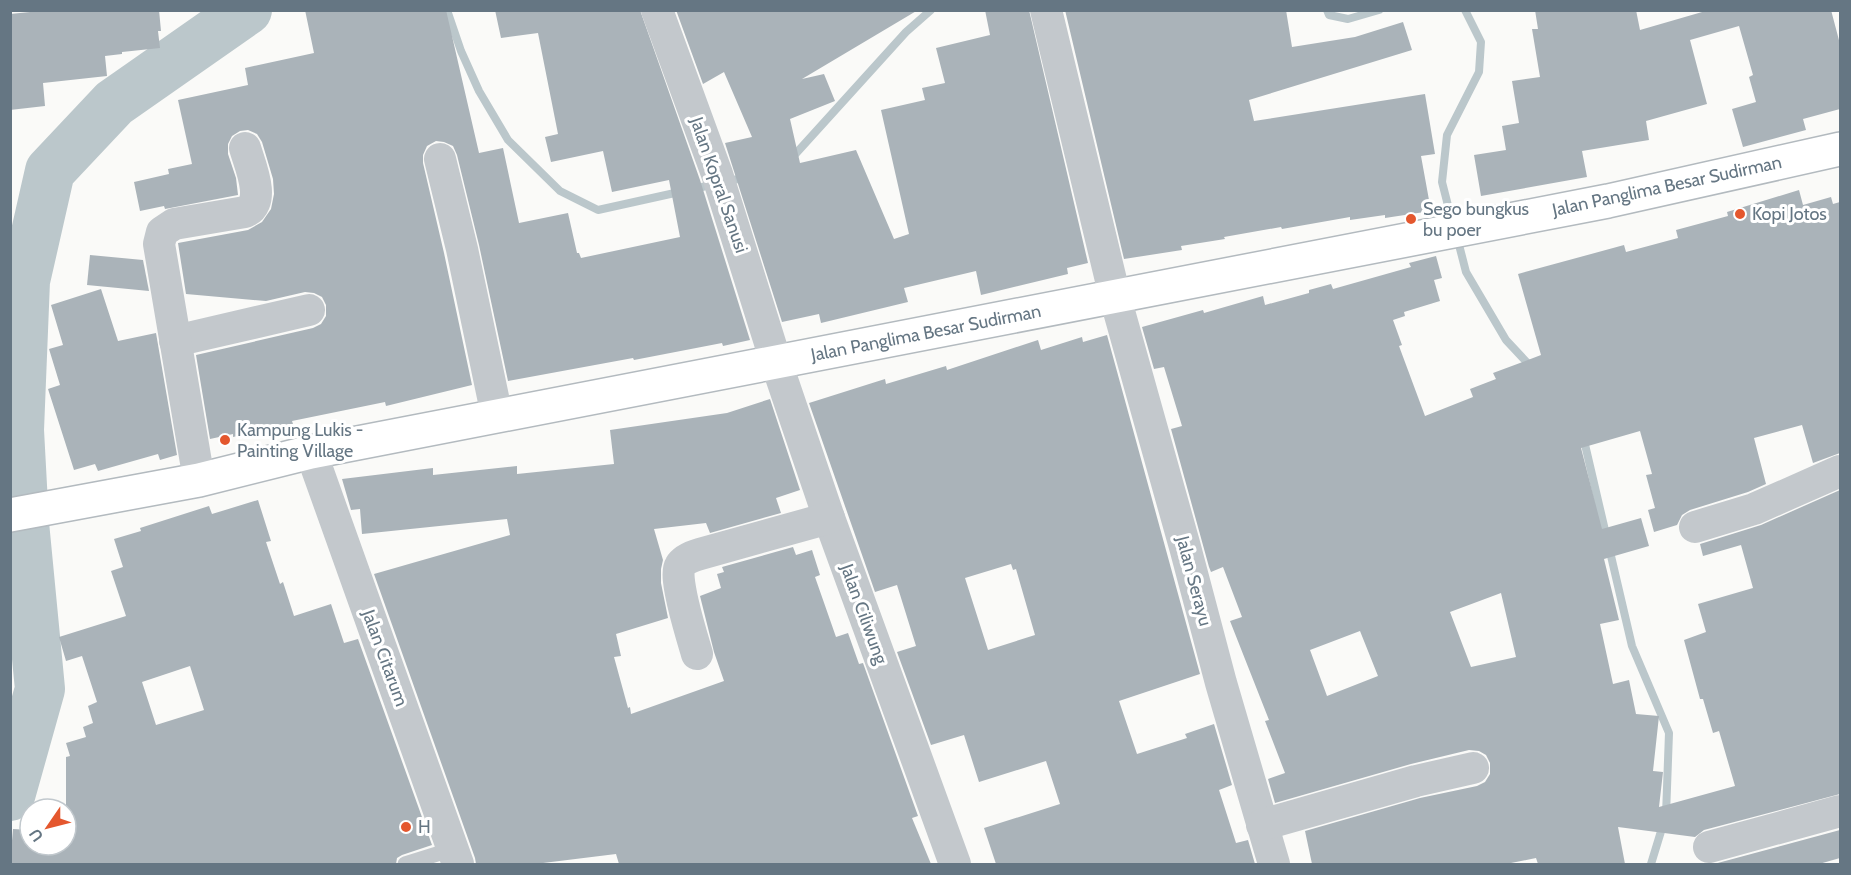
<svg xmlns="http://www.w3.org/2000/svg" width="1851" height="875" font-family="Cabin,sans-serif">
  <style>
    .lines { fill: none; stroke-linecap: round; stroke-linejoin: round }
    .stream { stroke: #bbc7cb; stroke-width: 8 }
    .river { stroke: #bbc7cb; stroke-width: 50 }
    .building { fill: #aab3b9; fill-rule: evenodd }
    .secondary-casing { stroke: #b3babf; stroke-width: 36 }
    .lane { stroke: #c3c8cc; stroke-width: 15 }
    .street { stroke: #c3c8cc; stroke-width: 32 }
    .secondary { stroke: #fff; stroke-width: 33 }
    .poi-dot { fill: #e4572e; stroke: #fff; stroke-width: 2 }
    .labels { text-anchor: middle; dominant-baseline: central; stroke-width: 6; stroke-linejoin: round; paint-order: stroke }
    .street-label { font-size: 18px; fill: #657683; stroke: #fff }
    .poi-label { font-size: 18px; fill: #657683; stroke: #fff; text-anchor: start }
  </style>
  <rect width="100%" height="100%" fill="#fafaf8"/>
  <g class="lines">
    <g class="stream">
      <polyline points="447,10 461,51 479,91 508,140 560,191 598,210 747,177"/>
      <polyline points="1327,10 1329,15 1348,19 1379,10"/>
      <polyline points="790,160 906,32 931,10"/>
      <polyline points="1453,225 1442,182 1447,135 1479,72 1481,42 1465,10"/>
      <polyline points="1457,237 1466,272 1506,340 1533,369"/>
      <polyline points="1583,436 1632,646 1669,733 1666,815 1651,864"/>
    </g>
    <polyline class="river" points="10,796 40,689 24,523 19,430 25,281 50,171 114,103 247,10"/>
  </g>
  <g class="building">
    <polygon points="50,10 159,10 161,31 158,31 160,48 122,52 122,54 105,56 107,76 43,83 45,106 10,110 10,14"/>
    <polygon points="305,10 446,10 479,153 503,148 519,223 568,213 577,253 579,253 581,258 680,237 669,180 612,192 603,151 551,162 545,137 558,134 538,33 501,38 495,10 640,10 700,180 750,340 723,346 722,343 634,360 633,358 508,381 479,245 457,155 453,146 444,142 436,141 427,146 423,155 423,163 444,253 472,385 386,406 385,402 292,421 293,424 233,437 233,434 210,439 196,355 313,328 321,324 326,316 326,305 322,297 314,293 305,292 266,301 186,294 178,243 248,230 262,222 271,209 274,194 273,179 262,142 257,134 248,130 240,131 232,136 228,144 228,154 236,178 238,195 165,209 164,206 140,211 134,182 169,174 168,169 192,164 178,100 248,85 245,68 314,53"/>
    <polygon points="676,10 918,10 802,79 824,74 835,101 790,119 800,163 856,150 894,239 909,234 881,110 925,100 922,88 945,83 936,48 990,35 985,10 1029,10 1088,263 1067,268 1068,274 981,295 976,271 904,288 908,302 821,323 819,314 782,322 725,143 752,137 724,72 703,84"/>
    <polygon points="1065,10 1286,10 1292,47 1355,37 1403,22 1412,50 1249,100 1254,121 1425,94 1435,154 1421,156 1431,211 1385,218 1385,215 1350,220 1350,217 1282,229 1281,227 1224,237 1225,239 1181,246 1182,250 1124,259"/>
    <polygon points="1535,10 1636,10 1640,30 1709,10 1831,10 1840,44 1840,109 1803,119 1806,130 1743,147 1732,109 1756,102 1749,77 1753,75 1739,26 1690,40 1707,104 1646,121 1649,140 1582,151 1587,177 1481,196 1474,155 1506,150 1502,126 1519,123 1512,81 1540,77 1532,29 1538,29"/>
    <path d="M1799,190l4,15 28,-8 2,7 7,-2v251l-27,10 -11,-38 -48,13 12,46 -18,8 -58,18 -8,5 -5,10 -23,7 -6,-22 7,-2 -9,-33 6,-1 -12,-43 -59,17 21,81 39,-11 8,28 -45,13 15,61 -19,4 13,60 16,-4 7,34 23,2 -6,55 10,1 -4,35 76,-21 -16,-55 -6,2 -10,-34h-3l-16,-59 22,-8 -8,-28 55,-16 -12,-43 -38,11 -3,-12 61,-19 79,-35v304l-136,36 -9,7 -77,-10 7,37h-87l-2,-6 -30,6h-194l-7,-33 115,-33 57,-12 8,-4 5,-8v-11l-4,-8 -7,-4 -10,-1 -58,14 -136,39 -7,-24 17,-6 -20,-52 4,-1 -39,-99 12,-4 -19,-50 -12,5 -2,-5 -38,-138 11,-3 -18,-59 -10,2 -12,-42 61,-17 1,3 59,-17 2,9 44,-12v-3l22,-6 2,5 78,-22 -2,-4 27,-7 6,22 -8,2 6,21 -36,11 1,4 -12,4 9,25 -3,1 26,70 48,-19 -3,-8 26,-10 -3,-6 48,-18 -23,-81 106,-29 2,7 52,-14 -2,-8 52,-14 -1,-4zM1501,593l15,64 -45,10 -21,-55zM1360,631l18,45 -51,20 -17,-46z"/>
    <polygon points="90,255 143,260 149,291 87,285"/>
    <polygon points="101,289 118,341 156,333 177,455 160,460 158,454 98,471 95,464 74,470 48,389 60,385 49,349 63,345 51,305"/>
    <path d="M1107,335l93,339 -81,27 18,53 50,-16 -2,-4 29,-10 18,61 -13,5 17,53 12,-3 7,24h-259l-12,-36 76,-24 -14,-43 -67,21 -15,-47 -33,10 -34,-93 19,-6 -19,-61 -22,7 -66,-189 76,-24 1,5 60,-18 1,4 91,-30 3,10 41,-13 1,5zM1011,564l2,6 3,-1 19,66 -47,15 -23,-72z"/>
    <polygon points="770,399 800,490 776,498 781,513 710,533 706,523 654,529 663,560 661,569 661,583 668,618 616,634 621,656 614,657 628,708 630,707 631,714 724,681 714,652 700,596 721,588 717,574 724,572 722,567 793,547 796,555 812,550 820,575 815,577 836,637 848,633 859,664 863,663 918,816 912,818 931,864 619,864 616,854 535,864 476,864 475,858 374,574 510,535 507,519 362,534 360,509 351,510 342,479 433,468 433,475 517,466 517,474 614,464 610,430 727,413"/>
    <path d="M258,500l13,41 -5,1 14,42 3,-2 11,34 37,-12 13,39 14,-4 74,206 -30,10 -5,3 -1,6h-386l3,-35 17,1v15h36v-12h7l-7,-22v-54l4,-1 -4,-13 20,-6 -3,-10 10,-4 -5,-17 9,-4 -15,-46 -16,5 -7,-24 67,-21 -15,-45 12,-4 -9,-28 27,-8 -1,-3 69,-22 3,8zM190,666l14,44 -48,15 -14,-43z"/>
    <polygon points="1840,830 1840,858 1819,864 1714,864"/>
  </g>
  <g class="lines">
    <g class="secondary-casing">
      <polyline id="secondary" points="10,515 199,480 311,452 1608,201 1840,149"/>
    </g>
    <polyline class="lane" points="405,864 453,849"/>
    <g class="street">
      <polyline points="657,10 717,174 776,362 829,518 955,864"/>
      <polyline points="1046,10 1115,297 1185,547 1221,683 1274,864"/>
      <polyline points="440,159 462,249 497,416"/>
      <polyline points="175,341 309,310"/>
      <polyline points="311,452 458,864"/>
      <path d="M199,480l-40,-236 3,-12 12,-8 71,-12c22,-9 5,-47 0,-64"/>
      <polyline points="1695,527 1754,509 1840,471"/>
      <path d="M697,654c-4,-14 -24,-77 -17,-88 4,-7 13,-10 20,-12l129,-36"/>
      <polyline points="1262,825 1416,781 1473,768"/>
      <polyline points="1709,847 1840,811"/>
    </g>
    <use href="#secondary" class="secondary"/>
  </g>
  <g class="poi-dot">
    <circle cx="1740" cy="214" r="6"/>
    <circle cx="1411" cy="219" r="6"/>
    <circle cx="225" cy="440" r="6"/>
    <circle cx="406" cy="827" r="6"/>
  </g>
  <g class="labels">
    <g class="street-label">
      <text transform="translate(719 185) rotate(71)">Jalan Kopral Sanusi</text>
      <text transform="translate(1667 186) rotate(-12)">Jalan Panglima Besar Sudirman</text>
      <text transform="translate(926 333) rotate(-11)">Jalan Panglima Besar Sudirman</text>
      <text transform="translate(1194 581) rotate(75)">Jalan Serayu</text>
      <text transform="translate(864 614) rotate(70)">Jalan Ciliwung</text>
      <text transform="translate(385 658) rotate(70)">Jalan Citarum</text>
    </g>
    <g class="poi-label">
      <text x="1423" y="209">Sego bungkus<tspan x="1423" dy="21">bu poer</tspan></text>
      <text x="1752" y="214">Kopi Jotos</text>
      <text x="237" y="430">Kampung Lukis -<tspan x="237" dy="21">Painting Village</tspan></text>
      <text x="418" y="827">H</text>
    </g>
  </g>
  <rect width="1851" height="875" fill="none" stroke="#657683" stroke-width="24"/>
  <g transform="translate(48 827) rotate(235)"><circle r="28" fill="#ffffff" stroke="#c1c8cd" stroke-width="1.5"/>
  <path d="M0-4.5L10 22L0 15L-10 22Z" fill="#e4572e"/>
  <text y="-9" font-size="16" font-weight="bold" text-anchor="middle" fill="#657683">U</text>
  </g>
</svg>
